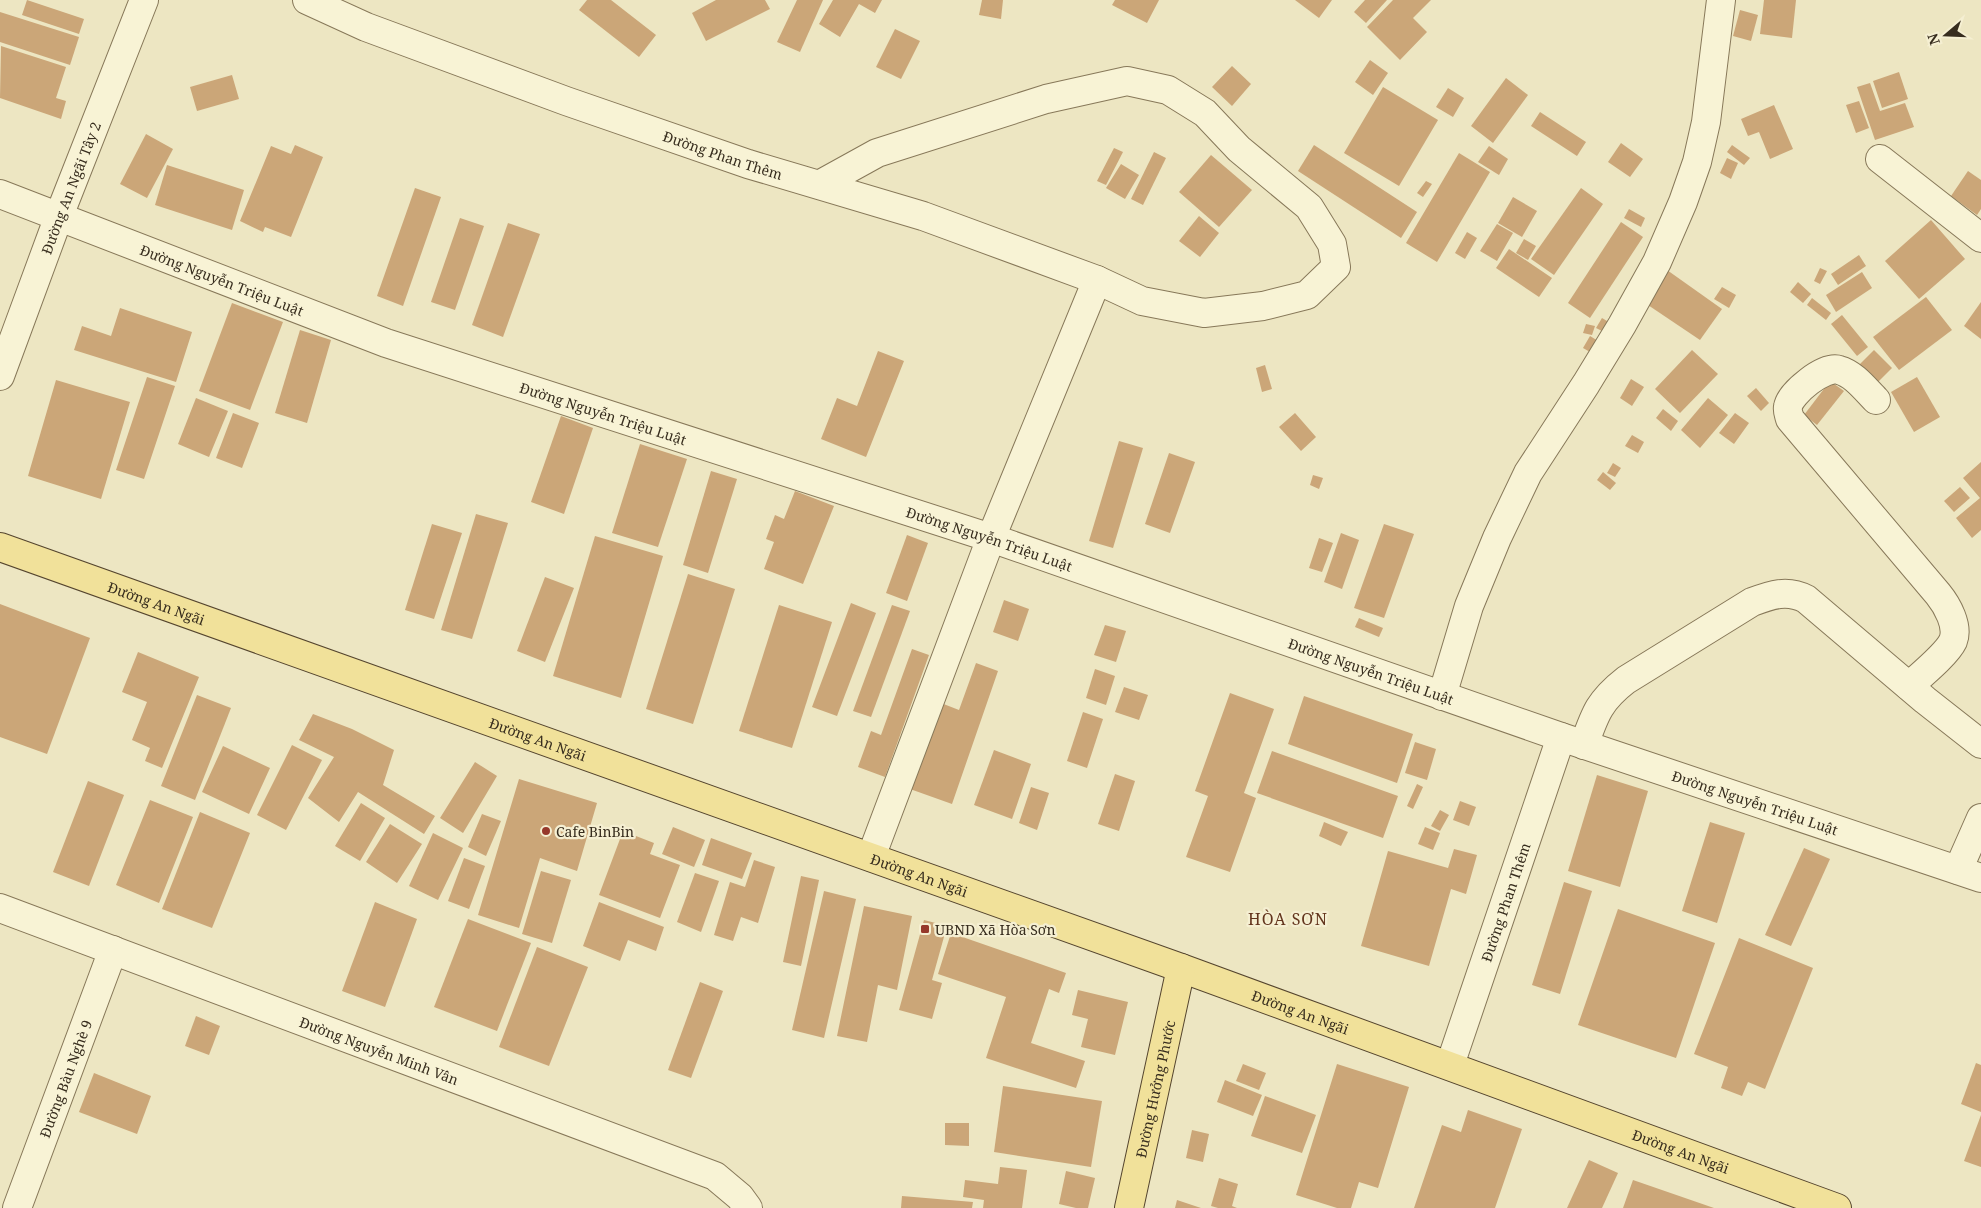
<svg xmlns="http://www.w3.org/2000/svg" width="1981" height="1208" font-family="'Noto Serif',serif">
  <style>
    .building { fill: #cba678 }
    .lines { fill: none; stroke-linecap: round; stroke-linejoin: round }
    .minor-casing { stroke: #877859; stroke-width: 30 }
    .major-casing { stroke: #55452e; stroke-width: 30 }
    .minor { stroke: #f8f3d5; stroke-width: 28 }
    .major { stroke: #f1e19a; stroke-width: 28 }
    .poi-dot { fill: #96382a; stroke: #f5efd2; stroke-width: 2 }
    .labels { text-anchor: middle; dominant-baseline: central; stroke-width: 4.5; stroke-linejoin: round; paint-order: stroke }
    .street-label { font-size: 14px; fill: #372d1e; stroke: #f5efd2 }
    .poi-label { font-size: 14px; fill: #372d1e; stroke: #f5efd2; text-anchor: start }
    .quarter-label { font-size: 16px; letter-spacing: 1px; fill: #63351d; stroke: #f5efd2 }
  </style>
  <rect width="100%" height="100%" fill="#ede6c2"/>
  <g class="building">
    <polygon points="27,0 84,19 79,34 22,15"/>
    <polygon points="587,0 611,0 656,35 639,57 579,10"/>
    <polygon points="716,0 765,0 770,9 706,41 692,13"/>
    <polygon points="797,0 823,0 800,52 777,42"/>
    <polygon points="833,0 882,0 875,13 859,4 840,37 819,24"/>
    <polygon points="982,0 1003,0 1001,19 979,15"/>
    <polygon points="1115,0 1159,0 1147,23 1112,5"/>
    <polygon points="1295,0 1332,0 1319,18"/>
    <polygon points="1365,0 1387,0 1366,23 1354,12"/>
    <polygon points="1393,0 1431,0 1413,18 1427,32 1400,60 1367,27"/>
    <polygon points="1764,0 1796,0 1792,38 1760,34"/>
    <polygon points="1740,10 1758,15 1751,41 1733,36"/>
    <polygon points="0,12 79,37 70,65 0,42"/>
    <polygon points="895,29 920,41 901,79 876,67"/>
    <polygon points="1,46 66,67 56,98 66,101 61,119 0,98"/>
    <polygon points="1370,60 1388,73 1373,95 1355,82"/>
    <polygon points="1232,66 1251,84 1232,106 1212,87"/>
    <polygon points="1899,72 1908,99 1882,108 1873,81"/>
    <polygon points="232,75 239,99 197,111 190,87"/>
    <polygon points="1506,78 1528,95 1493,143 1471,126"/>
    <polygon points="1870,83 1880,111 1905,103 1914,127 1875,140 1857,87"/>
    <polygon points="1383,87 1438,120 1399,186 1344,153"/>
    <polygon points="1448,88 1464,98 1453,117 1436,107"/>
    <polygon points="1859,101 1869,128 1856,133 1846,105"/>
    <polygon points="1774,105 1793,149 1770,159 1759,132 1748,136 1741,119"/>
    <polygon points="1540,112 1586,142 1577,156 1531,126"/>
    <polygon points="146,134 173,149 147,198 120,184"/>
    <polygon points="1621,143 1643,159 1630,177 1608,162"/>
    <polygon points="295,145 323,157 291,237 265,227 263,232 240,221 271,146 291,154"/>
    <polygon points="1314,145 1417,212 1401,238 1298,171"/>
    <polygon points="1732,145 1750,158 1744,165 1727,152"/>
    <polygon points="1489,146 1508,159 1499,175 1478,162"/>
    <polygon points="1114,148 1123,152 1106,185 1097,181"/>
    <polygon points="1154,152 1166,158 1143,205 1131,199"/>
    <polygon points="1459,153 1490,172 1437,262 1406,243"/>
    <polygon points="1211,155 1252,190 1219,227 1179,192"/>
    <polygon points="1727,158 1738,163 1731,179 1720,173"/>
    <polygon points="1121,164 1139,175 1125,199 1106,188"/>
    <polygon points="167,165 244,190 232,230 155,205"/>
    <polygon points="1968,171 1981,180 1981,209 1977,215 1951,196"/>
    <polygon points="1426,181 1432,184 1423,197 1417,193"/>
    <polygon points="415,188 441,197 403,306 377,296"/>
    <polygon points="1581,188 1603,204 1554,275 1531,259"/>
    <polygon points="1513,197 1537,211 1522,237 1498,223"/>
    <polygon points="1629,209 1645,218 1641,227 1624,218"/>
    <polygon points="1199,216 1219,233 1200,257 1179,241"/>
    <polygon points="460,218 484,226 455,310 431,302"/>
    <polygon points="1931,220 1965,259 1919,299 1885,261"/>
    <polygon points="1621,222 1643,237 1590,318 1568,303"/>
    <polygon points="508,223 540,234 503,337 472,325"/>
    <polygon points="1497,224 1513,233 1497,261 1480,251"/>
    <polygon points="1467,232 1477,238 1465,259 1455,253"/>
    <polygon points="1524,239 1536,246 1528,260 1516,253"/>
    <polygon points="1509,249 1552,278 1539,297 1496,268"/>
    <polygon points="1859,255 1866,266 1838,285 1831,274"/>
    <polygon points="1820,268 1827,271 1820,284 1814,281"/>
    <polygon points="1667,270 1722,309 1700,340 1645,303"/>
    <polygon points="1862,272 1872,288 1836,312 1826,295"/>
    <polygon points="1798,282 1811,294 1803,303 1790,292"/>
    <polygon points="1722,287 1736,295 1729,308 1714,299"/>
    <polygon points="1926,297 1952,330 1899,370 1873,337"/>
    <polygon points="1812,298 1831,313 1826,320 1807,305"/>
    <polygon points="1981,302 1981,339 1964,326"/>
    <polygon points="232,303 283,322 250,410 199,391"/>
    <polygon points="120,308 192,332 176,382 74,350 82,326 111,336"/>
    <polygon points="1842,315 1868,347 1857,356 1831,324"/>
    <polygon points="1602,318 1617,327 1612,336 1596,328"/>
    <polygon points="1586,324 1595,326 1592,335 1583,333"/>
    <polygon points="300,330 331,340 307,423 275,413"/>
    <polygon points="1590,336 1603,344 1597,356 1583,348"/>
    <polygon points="1692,350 1718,374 1680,413 1655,389"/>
    <polygon points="1874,350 1892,368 1875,385 1857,367"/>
    <polygon points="878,351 904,361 866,457 821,439 837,398 857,406"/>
    <polygon points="1265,365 1272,389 1262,392 1256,368"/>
    <polygon points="147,377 175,386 144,479 116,470"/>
    <polygon points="1917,377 1940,417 1914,432 1891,392"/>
    <polygon points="1631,379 1644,387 1632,406 1620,398"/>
    <polygon points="56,380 130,402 101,499 28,476"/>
    <polygon points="1830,381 1844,391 1817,425 1804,415"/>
    <polygon points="1756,388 1769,403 1761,411 1747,396"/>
    <polygon points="196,398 228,411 209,457 178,444"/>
    <polygon points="1708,398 1728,415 1700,448 1681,430"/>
    <polygon points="1663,409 1678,421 1671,431 1656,418"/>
    <polygon points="233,413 259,423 242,468 216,458"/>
    <polygon points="1295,413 1316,437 1301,451 1279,427"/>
    <polygon points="1735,413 1749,423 1734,444 1719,433"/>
    <polygon points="561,416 593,428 564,514 531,502"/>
    <polygon points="1632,435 1644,442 1638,453 1625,446"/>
    <polygon points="1119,441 1143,448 1113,548 1089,541"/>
    <polygon points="640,444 687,459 658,547 612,533"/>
    <polygon points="1169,453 1195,462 1170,533 1145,524"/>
    <polygon points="1981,462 1981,530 1972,538 1956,518 1980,498 1963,478"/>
    <polygon points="1613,463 1621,468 1615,477 1607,473"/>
    <polygon points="711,471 737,479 708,573 683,565"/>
    <polygon points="1603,472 1616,483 1610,490 1597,480"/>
    <polygon points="1313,475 1323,478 1319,489 1310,485"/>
    <polygon points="1960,487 1970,498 1954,512 1944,501"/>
    <polygon points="795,491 834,506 803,584 764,569 774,542 766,539 775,515 784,519"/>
    <polygon points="476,514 508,523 472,639 441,630"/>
    <polygon points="432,524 462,533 434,619 405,610"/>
    <polygon points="1384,524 1414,534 1384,618 1354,608"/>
    <polygon points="1341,533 1359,540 1342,589 1324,582"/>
    <polygon points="907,535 928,543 907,601 886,593"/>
    <polygon points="595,536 663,556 621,698 553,676"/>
    <polygon points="1319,538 1333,543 1322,572 1309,568"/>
    <polygon points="688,574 735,589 693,724 646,709"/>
    <polygon points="545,577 574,588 545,662 517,651"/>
    <polygon points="1004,600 1029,609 1018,641 993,632"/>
    <polygon points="851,603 876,613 837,716 812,707"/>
    <polygon points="0,604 90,638 47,754 0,737"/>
    <polygon points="779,605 832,622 792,748 739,731"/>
    <polygon points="892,605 910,611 871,717 853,711"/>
    <polygon points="1359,618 1383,628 1379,637 1355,627"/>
    <polygon points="1105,625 1126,631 1116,662 1094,655"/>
    <polygon points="912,649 929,655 885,777 858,767 871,731 881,735"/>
    <polygon points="138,652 199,677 162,768 145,761 150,748 132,740 147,702 122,692"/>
    <polygon points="976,663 998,671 952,804 910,789 941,703 959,710"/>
    <polygon points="1095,669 1115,676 1106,705 1086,698"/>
    <polygon points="1124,687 1148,695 1139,720 1115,712"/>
    <polygon points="1230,693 1274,709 1244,793 1256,798 1230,872 1186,857 1208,796 1195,791"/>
    <polygon points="197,695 231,708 195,800 161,786"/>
    <polygon points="1304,696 1413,734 1397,783 1288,744"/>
    <polygon points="1083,712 1103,719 1087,768 1067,761"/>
    <polygon points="313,714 352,729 394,750 383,785 435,816 424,834 358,792 339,822 308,798 334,757 299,740"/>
    <polygon points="1415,742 1436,749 1427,780 1405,773"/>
    <polygon points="292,745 322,760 286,830 257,815"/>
    <polygon points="223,746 270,768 249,814 202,792"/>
    <polygon points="994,750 1031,764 1012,819 974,805"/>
    <polygon points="1272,751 1398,796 1383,838 1257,793"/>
    <polygon points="475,762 497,776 463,833 440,818"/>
    <polygon points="1115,774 1135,781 1119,831 1098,824"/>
    <polygon points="1597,775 1648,791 1620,887 1568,871"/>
    <polygon points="519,779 597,803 577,871 540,858 519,928 478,915"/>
    <polygon points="88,781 124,795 89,886 53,872"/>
    <polygon points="1417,784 1423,787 1413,809 1407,806"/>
    <polygon points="1031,787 1049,793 1037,830 1019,823"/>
    <polygon points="150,800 193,817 159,903 116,885"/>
    <polygon points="1460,801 1476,807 1469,826 1453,820"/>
    <polygon points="361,803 385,818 360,861 335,846"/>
    <polygon points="1440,810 1449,815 1440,831 1431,826"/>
    <polygon points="200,812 250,833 212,928 162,909"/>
    <polygon points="482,814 501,821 486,856 468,847"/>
    <polygon points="1324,822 1348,832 1341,846 1319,836"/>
    <polygon points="1710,822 1745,833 1717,923 1682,911"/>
    <polygon points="390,824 422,844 397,883 366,862"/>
    <polygon points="673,827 705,840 694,867 662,854"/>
    <polygon points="1425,827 1440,833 1433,850 1418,844"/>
    <polygon points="623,831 654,843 650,854 680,865 660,918 599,895"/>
    <polygon points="433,833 463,848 438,900 409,886"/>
    <polygon points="711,838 752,853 742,879 702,865"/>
    <polygon points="1804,848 1830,859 1791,946 1765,935"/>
    <polygon points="1454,849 1477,855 1466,894 1451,889 1429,966 1361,946 1388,851 1448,868"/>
    <polygon points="464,858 485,866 469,909 448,901"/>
    <polygon points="754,860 775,867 758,923 741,917 733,941 714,935 730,882 745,887"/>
    <polygon points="541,871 571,880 552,943 522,934"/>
    <polygon points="695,873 719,881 701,932 677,922"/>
    <polygon points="801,876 819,880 801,966 783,962"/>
    <polygon points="1564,882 1592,891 1560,994 1532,985"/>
    <polygon points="824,891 856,899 824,1038 792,1030"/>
    <polygon points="375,902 417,919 385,1007 342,991"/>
    <polygon points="599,902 664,927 656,951 628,940 620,961 583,946"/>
    <polygon points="864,906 912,916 897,990 878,985 867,1042 837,1036"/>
    <polygon points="1618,909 1715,943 1676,1058 1578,1025"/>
    <polygon points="468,919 531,943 497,1031 434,1007"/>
    <polygon points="924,920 947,926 932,980 942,983 932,1019 899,1010"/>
    <polygon points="951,933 1066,973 1059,993 1049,989 1031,1043 1085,1061 1076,1088 986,1058 1006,997 938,974"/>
    <polygon points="1739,938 1813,968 1765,1089 1748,1082 1742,1096 1721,1088 1728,1067 1694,1054"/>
    <polygon points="537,947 588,967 549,1066 499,1047"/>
    <polygon points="700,982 723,991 691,1078 668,1070"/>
    <polygon points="1078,990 1128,1002 1115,1055 1081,1047 1088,1019 1072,1015"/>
    <polygon points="196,1016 220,1026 209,1055 185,1046"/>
    <polygon points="1976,1063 1981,1065 1981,1112 1961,1104"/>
    <polygon points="1243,1064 1266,1073 1259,1090 1236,1081"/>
    <polygon points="1337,1064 1409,1087 1378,1188 1359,1182 1351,1208 1337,1208 1296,1195"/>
    <polygon points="94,1073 151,1096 137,1134 79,1112"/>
    <polygon points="1225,1080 1262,1095 1253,1116 1217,1102"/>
    <polygon points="1003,1086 1102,1101 1091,1167 994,1152"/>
    <polygon points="1265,1096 1316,1115 1302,1153 1251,1136"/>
    <polygon points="1468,1110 1522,1129 1495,1208 1414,1208 1442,1125 1461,1132"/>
    <polygon points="1981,1115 1981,1167 1964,1161"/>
    <polygon points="945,1123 969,1123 969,1146 945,1145"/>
    <polygon points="1192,1130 1209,1134 1203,1162 1186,1158"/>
    <polygon points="1589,1160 1618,1173 1602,1208 1567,1208"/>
    <polygon points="1000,1167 1027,1170 1022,1208 983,1208 984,1200 963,1197 965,1180 998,1184"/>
    <polygon points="1066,1171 1095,1178 1088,1208 1076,1208 1059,1204"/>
    <polygon points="1219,1178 1238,1184 1232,1206 1237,1208 1218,1208 1211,1206"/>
    <polygon points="1633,1180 1714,1208 1623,1208"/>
    <polygon points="902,1196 973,1202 972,1208 901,1208"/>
    <polygon points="1177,1200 1201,1208 1175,1208"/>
  </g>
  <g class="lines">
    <g class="minor-casing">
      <g id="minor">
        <path id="s1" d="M307,0l59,27 200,74 182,63 175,52 174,64 45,21 62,12 59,-7 44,-11 29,-28 -4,-23 -23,-37 -70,-58 -34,-36 -37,-23 -41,-9 -81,18 -169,54 -58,32"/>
        <polyline points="1880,159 1981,238"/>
        <path id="s2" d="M0,194l386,149 605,195 570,199 420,141"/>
        <path id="s3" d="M0,376l59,-160 85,-216"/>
        <path d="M1876,400c-11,-11 -22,-26 -37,-30 -14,-5 -49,23 -51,37 -1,4 1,8 2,12l148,175c9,11 21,32 15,47 -6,13 -33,35 -44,45"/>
        <polyline points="1442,696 1469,606 1497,538 1528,473 1586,384 1622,325 1657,262 1683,202 1697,162 1706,122 1721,0"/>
        <path d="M1584,745c11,-31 15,-44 42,-65l126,-78c19,-7 35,-13 54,-3l119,101 56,44"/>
        <polyline points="871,857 991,538 1097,280"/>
        <polyline points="1958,870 1981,818"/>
        <path id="s4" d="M0,908l715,268 25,21 8,11"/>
        <path id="s5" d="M1450,1065l111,-328"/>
        <path id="s6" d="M17,1208l96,-258"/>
      </g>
    </g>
    <g class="major-casing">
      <g id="major">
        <path id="s7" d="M0,547l1181,421 656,240"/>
        <path id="s8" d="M1129,1208l52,-240"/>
      </g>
    </g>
    <use href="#minor" class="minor"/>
    <use href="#major" class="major"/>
  </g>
  <g class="poi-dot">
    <circle cx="546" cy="831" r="5"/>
    <rect x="920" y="924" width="10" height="10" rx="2.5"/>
  </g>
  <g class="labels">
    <g class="street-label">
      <text stroke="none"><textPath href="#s1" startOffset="444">Đường Phan Thêm</textPath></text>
      <text stroke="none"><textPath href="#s3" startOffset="201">Đường An Ngãi Tây 2</textPath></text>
      <text stroke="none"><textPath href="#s2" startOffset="238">Đường Nguyễn Triệu Luật</textPath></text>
      <text stroke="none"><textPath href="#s2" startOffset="642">Đường Nguyễn Triệu Luật</textPath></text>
      <text stroke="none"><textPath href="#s2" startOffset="1048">Đường Nguyễn Triệu Luật</textPath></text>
      <text stroke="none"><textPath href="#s7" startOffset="166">Đường An Ngãi</textPath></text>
      <text stroke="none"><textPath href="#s2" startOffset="1452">Đường Nguyễn Triệu Luật</textPath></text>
      <text stroke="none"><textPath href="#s7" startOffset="571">Đường An Ngãi</textPath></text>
      <text stroke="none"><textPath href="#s2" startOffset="1858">Đường Nguyễn Triệu Luật</textPath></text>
      <text stroke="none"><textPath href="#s7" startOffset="976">Đường An Ngãi</textPath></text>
      <text stroke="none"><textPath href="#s5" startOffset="172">Đường Phan Thêm</textPath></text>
      <text stroke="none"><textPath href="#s7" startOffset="1381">Đường An Ngãi</textPath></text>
      <text stroke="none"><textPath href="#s4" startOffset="405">Đường Nguyễn Minh Vân</textPath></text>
      <text stroke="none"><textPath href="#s6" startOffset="138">Đường Bàu Nghè 9</textPath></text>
      <text stroke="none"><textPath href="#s8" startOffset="122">Đường Hưởng Phước</textPath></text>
      <text stroke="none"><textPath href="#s7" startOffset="1786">Đường An Ngãi</textPath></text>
    </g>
    <g class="poi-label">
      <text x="556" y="831">Cafe BinBin</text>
      <text x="935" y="929">UBND Xã Hòa Sơn</text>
    </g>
    <g class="quarter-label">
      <text x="1288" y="919">HÒA SƠN</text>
    </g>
  </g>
  <g transform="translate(1946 35) rotate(251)" stroke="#f5efd2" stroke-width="4" paint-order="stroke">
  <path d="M0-4L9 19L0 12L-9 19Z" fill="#372d1e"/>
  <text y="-8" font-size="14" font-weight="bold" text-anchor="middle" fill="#372d1e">N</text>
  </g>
</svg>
